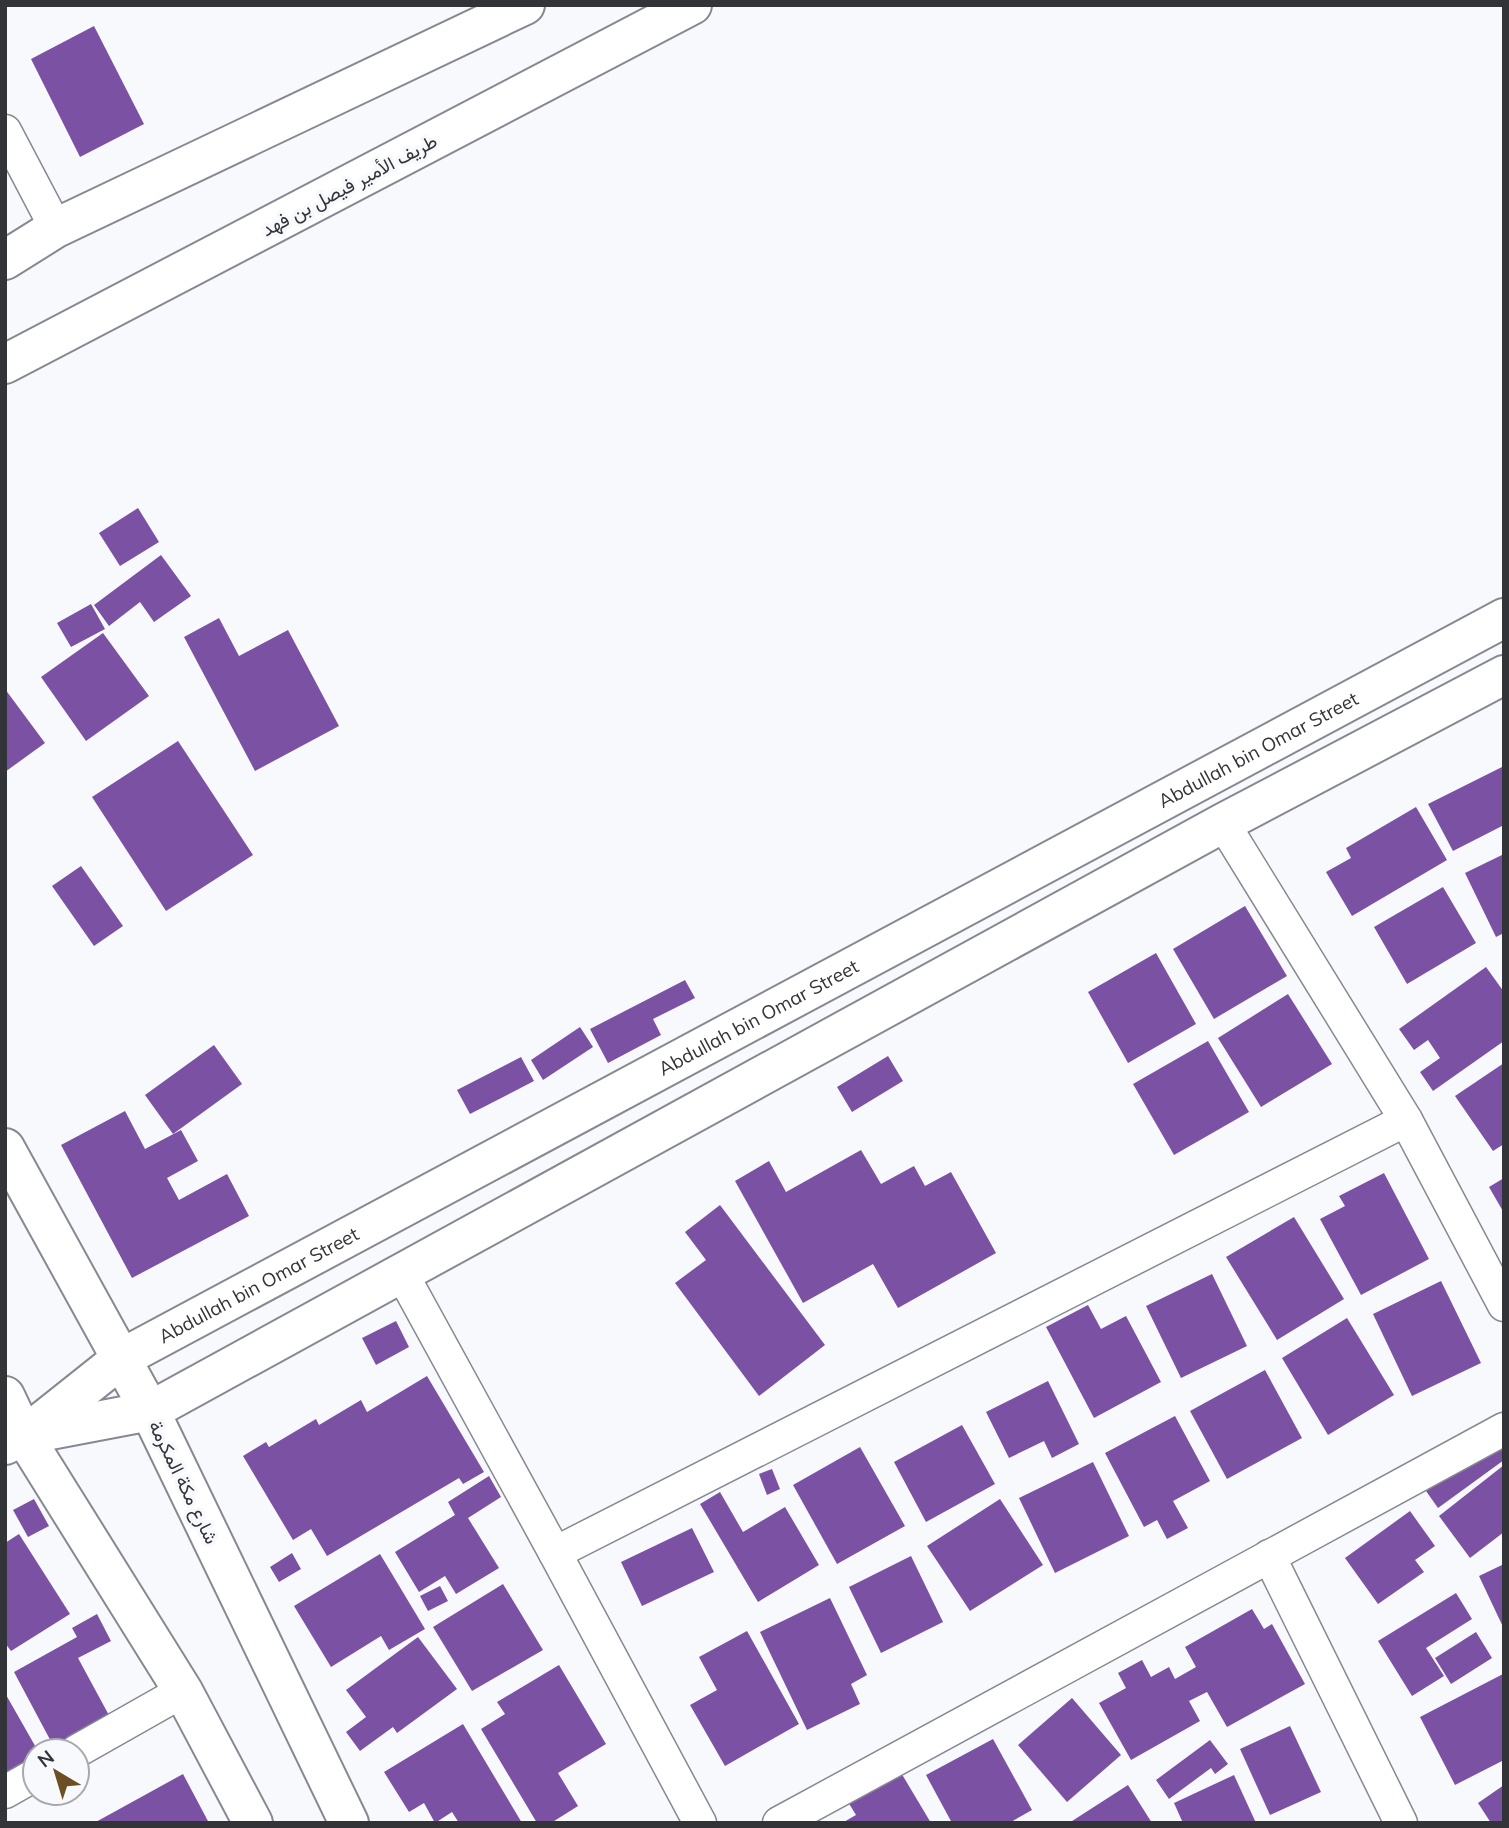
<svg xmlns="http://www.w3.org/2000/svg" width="1509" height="1828" font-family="Mulish,Vazirmatn,sans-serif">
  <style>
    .building { fill: #7b52a3 }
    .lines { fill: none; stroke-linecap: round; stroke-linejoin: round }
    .street-casing { stroke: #868992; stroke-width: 35 }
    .secondary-casing { stroke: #868992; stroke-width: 42 }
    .primary-casing { stroke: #868992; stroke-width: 42 }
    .street { stroke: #fff; stroke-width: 32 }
    .secondary { stroke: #fff; stroke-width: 38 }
    .primary { stroke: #fff; stroke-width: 38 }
    .labels { text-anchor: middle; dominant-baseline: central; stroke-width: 7; stroke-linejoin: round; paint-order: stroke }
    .street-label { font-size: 19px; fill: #333438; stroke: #f8f9fd }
  </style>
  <rect width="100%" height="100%" fill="#f8f9fd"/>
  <g class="building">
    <polygon points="94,26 144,124 80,157 31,59"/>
    <polygon points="138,508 159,542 120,566 99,533"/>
    <polygon points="161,555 191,596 154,622 140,602 109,626 94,605"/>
    <polygon points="91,604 105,629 71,647 57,623"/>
    <polygon points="219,618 239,656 288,630 339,726 255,771 184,637"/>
    <polygon points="103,633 149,696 86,741 41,677"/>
    <polygon points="5,689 45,743 5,772"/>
    <polygon points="178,741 253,855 166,911 92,797"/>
    <polygon points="1504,766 1504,825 1453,851 1428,804"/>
    <polygon points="1416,807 1447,860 1352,916 1326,872 1351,858 1346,848"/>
    <polygon points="1504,854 1504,933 1496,937 1465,873"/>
    <polygon points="81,866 123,926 94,946 52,886"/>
    <polygon points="1443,887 1476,943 1407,984 1374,927"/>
    <polygon points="1245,906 1287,976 1214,1019 1173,949"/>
    <polygon points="1156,953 1196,1024 1128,1063 1088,992"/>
    <polygon points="1486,967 1504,992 1504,1041 1433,1091 1420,1072 1440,1058 1428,1040 1414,1050 1399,1029"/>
    <polygon points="685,980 695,998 653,1019 661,1035 608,1063 590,1029"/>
    <polygon points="1288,994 1332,1064 1261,1107 1218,1038"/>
    <polygon points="580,1027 593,1047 543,1080 531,1060"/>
    <polygon points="1208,1041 1249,1112 1174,1155 1133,1084"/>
    <polygon points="214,1045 242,1084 173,1134 145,1095"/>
    <polygon points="888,1056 903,1081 852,1112 837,1087"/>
    <polygon points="521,1057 534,1081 470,1114 457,1090"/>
    <polygon points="1504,1063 1504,1144 1493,1151 1455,1096"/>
    <polygon points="125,1111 145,1149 181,1130 198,1161 167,1178 179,1200 227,1174 249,1216 132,1278 61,1145"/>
    <polygon points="861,1150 881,1184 914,1166 925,1186 951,1172 996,1253 898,1308 873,1264 803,1303 735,1181 769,1161 786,1192"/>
    <polygon points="1384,1173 1429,1259 1361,1295 1320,1219 1345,1206 1339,1196"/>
    <polygon points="1504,1178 1504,1213 1489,1187"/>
    <polygon points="720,1205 825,1345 759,1396 675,1283 706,1260 685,1232"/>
    <polygon points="1294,1217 1344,1299 1277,1340 1226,1257"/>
    <polygon points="1212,1274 1247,1346 1181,1378 1146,1306"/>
    <polygon points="1441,1281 1481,1363 1412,1396 1373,1314"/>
    <polygon points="1088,1305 1101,1329 1126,1316 1161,1382 1094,1418 1046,1327"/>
    <polygon points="1347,1318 1394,1395 1328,1435 1282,1358"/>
    <polygon points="396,1321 409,1347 376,1365 362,1338"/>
    <polygon points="1265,1370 1302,1438 1227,1479 1190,1411"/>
    <polygon points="427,1376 484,1472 463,1484 459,1478 327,1556 311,1529 293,1540 243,1456 266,1442 269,1447 316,1419 319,1425 361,1400 367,1412"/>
    <polygon points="1048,1381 1079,1444 1052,1458 1044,1441 1009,1458 986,1412"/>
    <polygon points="1175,1416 1210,1481 1173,1501 1188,1528 1167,1539 1157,1520 1144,1527 1105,1453"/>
    <polygon points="962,1425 995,1484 926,1522 894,1462"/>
    <polygon points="1499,1439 1504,1445 1504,1460 1438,1508 1426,1491"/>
    <polygon points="860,1447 905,1526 837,1564 793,1485"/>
    <polygon points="1093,1462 1129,1536 1055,1573 1019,1498"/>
    <polygon points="1504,1465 1504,1532 1470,1558 1439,1516"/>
    <polygon points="772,1469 780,1489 767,1495 759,1474"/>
    <polygon points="489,1476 501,1497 468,1518 499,1568 456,1594 445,1576 419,1592 395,1552 455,1515 448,1502"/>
    <polygon points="720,1492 743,1532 785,1507 819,1565 758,1602 700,1504"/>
    <polygon points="34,1499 49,1526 28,1537 13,1510"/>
    <polygon points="1000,1499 1043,1565 970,1611 927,1546"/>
    <polygon points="1410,1511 1435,1546 1415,1560 1424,1572 1378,1604 1345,1558"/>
    <polygon points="692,1528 714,1572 642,1606 621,1562"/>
    <polygon points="19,1534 70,1614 11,1651 5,1643 5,1543"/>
    <polygon points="292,1553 301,1569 279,1582 270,1567"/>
    <polygon points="380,1554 425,1629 389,1650 381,1636 331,1667 294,1606"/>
    <polygon points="911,1556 943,1622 881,1653 849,1587"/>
    <polygon points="1504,1564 1504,1629 1479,1576"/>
    <polygon points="503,1584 543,1650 472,1691 433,1627"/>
    <polygon points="440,1586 448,1601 428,1611 420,1596"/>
    <polygon points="1456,1593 1472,1619 1426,1648 1444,1676 1412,1696 1378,1641"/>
    <polygon points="830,1598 867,1675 851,1684 860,1704 807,1730 760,1632"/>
    <polygon points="1252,1609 1264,1629 1272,1624 1305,1684 1227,1727 1207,1692 1189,1701 1200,1721 1131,1760 1099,1703 1126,1688 1118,1673 1142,1660 1151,1677 1169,1667 1175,1679 1196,1667 1185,1647"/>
    <polygon points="97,1614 111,1641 78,1658 111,1719 55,1749 14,1672 77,1637 72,1628"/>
    <polygon points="747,1631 799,1724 725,1766 690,1705 717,1690 699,1657"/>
    <polygon points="1476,1632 1492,1658 1451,1684 1435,1658"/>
    <polygon points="418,1637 457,1689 397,1733 393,1727 360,1751 346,1732 366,1717 346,1690"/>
    <polygon points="559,1665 606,1744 558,1773 578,1806 551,1823 537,1823 481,1729 505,1714 497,1702"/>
    <polygon points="1503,1674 1504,1760 1455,1785 1420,1717"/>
    <polygon points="5,1693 38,1751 35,1751 35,1758 5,1775"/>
    <polygon points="1072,1698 1121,1755 1067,1802 1018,1745"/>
    <polygon points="463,1724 522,1823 459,1823 452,1812 435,1823 424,1803 409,1812 384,1772"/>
    <polygon points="1290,1726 1321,1792 1270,1815 1240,1749"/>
    <polygon points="993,1739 1032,1810 1009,1823 952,1823 926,1775"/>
    <polygon points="1210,1740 1228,1764 1215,1774 1211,1768 1169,1799 1156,1780"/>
    <polygon points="897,1766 931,1823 842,1823 856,1815 845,1797"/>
    <polygon points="183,1774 209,1823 94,1823"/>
    <polygon points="1234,1775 1256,1823 1183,1823 1174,1803"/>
    <polygon points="1128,1785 1152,1823 1069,1823"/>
    <polygon points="1504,1785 1504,1823 1491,1823 1478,1803"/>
  </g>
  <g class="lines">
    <g class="street-casing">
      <g id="street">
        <polyline points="5,131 56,228"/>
        <polyline points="1223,823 1406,1120 1504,1305"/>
        <polyline points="401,1272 555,1553 700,1823"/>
        <polyline points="555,1553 1406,1120"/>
        <polyline points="1269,1556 1401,1823"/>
        <polyline points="77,1751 183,1691"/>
        <polyline points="5,1792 35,1775"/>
        <polyline points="779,1823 1504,1429"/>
      </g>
    </g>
    <g class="secondary-casing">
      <g id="secondary">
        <polyline points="5,1148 150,1411 349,1823"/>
        <polyline points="5,1396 24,1436 183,1691 253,1823"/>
        <polyline points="29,1434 150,1411 1223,823 1504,675"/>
        <path id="s1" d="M5,1445l19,-9 98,-78 1382,-740"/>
      </g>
    </g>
    <g class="primary-casing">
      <g id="primary">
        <polyline points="5,260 56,228 525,5"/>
        <polyline points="5,364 692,5"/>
      </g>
    </g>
    <use href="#street" class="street"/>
    <use href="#secondary" class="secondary"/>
    <use href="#primary" class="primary"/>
  </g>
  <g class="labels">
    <g class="street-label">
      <text transform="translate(349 185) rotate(-28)">طريف الأمير فيصل بن فهد</text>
      <text stroke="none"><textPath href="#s1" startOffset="1435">Abdullah bin Omar Street</textPath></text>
      <text stroke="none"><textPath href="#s1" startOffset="868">Abdullah bin Omar Street</textPath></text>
      <text stroke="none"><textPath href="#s1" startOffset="301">Abdullah bin Omar Street</textPath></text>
      <text transform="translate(184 1482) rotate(64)">شارع مكة المكرمة</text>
    </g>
  </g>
  <rect width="1509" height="1828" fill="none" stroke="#333438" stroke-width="14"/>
  <g transform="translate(56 1772) rotate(322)"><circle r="33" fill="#f8f9fd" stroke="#a9aaae" stroke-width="2"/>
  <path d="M0-5L12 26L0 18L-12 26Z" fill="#6c5023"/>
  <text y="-10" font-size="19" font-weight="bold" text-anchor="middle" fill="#333438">N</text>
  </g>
</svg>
